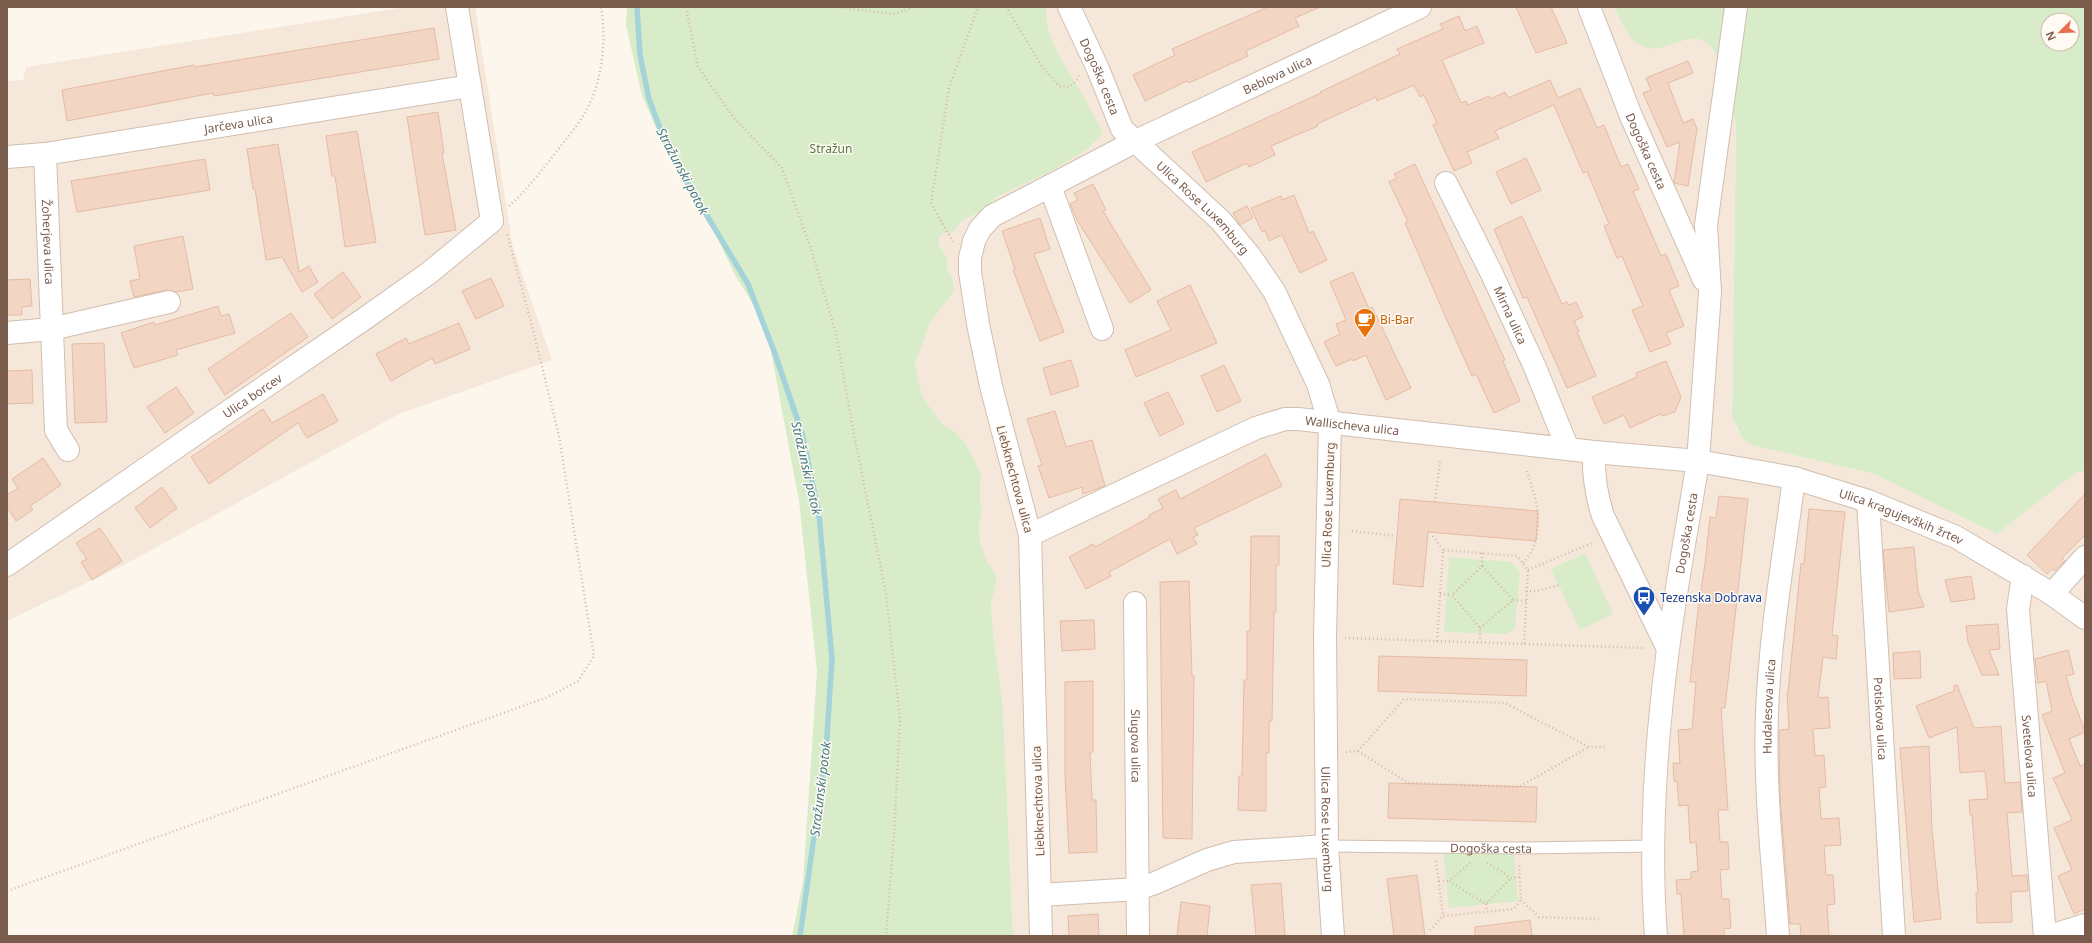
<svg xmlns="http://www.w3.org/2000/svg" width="2092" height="943" font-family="'Noto Sans',sans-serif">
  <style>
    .residential { fill: #f5e8da }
    .green { fill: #d8ecc9; fill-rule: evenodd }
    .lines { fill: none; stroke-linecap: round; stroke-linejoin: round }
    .stream { stroke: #a5d3da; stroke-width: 5.5 }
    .building { fill: #f3d5c3; stroke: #e6bba3 }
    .lane-casing { stroke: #d1beb0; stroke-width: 13 }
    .street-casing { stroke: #d1beb0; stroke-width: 24 }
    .secondary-casing { stroke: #d6c0b0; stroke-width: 24 }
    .path { stroke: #d9b8a5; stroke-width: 2.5; stroke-dasharray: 1 3; stroke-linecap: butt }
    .lane { stroke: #fff; stroke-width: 11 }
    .street { stroke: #fff; stroke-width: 22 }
    .secondary { stroke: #fff; stroke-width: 22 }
    .labels { text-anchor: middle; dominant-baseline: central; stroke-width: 3; stroke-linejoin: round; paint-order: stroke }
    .street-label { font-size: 12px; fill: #7a5c4d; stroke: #fffaf3 }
    .park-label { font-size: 12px; fill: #537a41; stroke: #fffaf3 }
    .food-label { font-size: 12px; fill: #c56008; stroke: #fffaf3; text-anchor: start }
    .transit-label { font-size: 12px; fill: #164399; stroke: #fffaf3; text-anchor: start }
    .water-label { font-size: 13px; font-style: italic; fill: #437c86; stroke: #fffaf3 }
  </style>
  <rect width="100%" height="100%" fill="#fdf6ec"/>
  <g class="residential">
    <polygon points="406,7 475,7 513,248 552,360 399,414 124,565 7,621 7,81 23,80 26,67"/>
    <polygon points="1046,7 1614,7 1627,32 1650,48 1666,46 1690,39 1699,38 1706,41 1717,56 1731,92 1736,127 1732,417 1737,430 1751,445 1874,474 1997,534 2075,473 2085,471 2085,936 1013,936 1003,707 993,631 991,602 997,581 995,573 986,559 980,542 979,524 982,510 980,498 981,474 966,444 954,431 943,425 922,396 915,364 930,323 954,291 953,280 947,268 947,257 939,245 939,237 944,233 952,233 964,219 984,211 995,198 1053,170 1088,149 1094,144 1102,129 1059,59 1052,42 1046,15"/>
  </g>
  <g class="green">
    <path d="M627,7h419c0,36 21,61 38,90 6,11 11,22 18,32l-1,7 -13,13 -35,21 -58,28 -11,13 -20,8 -12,14h-8l-5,4v8l8,12v11l6,12 1,11 -24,32 -15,41 7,32 21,29 11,6 12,13 15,30 -1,24 2,12 -3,14 1,18 6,17 9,14 2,8 -6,21 2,29 10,76 10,229h-221l11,-55 14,-210 -18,-170 -33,-176 -31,-50 -29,-61 -29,-52 -16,-23 -19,-43 -16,-71z"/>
    <path d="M1614,7h471v464l-10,2 -78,61 -123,-60 -123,-29 -9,-7 -10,-21 4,-290c-3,-22 -14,-96 -46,-88 -15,3 -33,14 -48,7 -15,-7 -21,-26 -28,-39zM2048,20h24v24h-24z"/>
    <polygon points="1585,553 1613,614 1580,630 1551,569"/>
    <polygon points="1449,557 1511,562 1520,572 1515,628 1506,634 1444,632"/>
    <polygon points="1507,852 1514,855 1518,901 1449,908 1443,853"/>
  </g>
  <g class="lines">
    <polyline class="stream" points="637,7 640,55 649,99 664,139 685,179 748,284 774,351 802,433 819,515 832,659 826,751 800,936"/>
  </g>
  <g class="building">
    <polygon points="1268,7 1320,7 1295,18 1299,26 1246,51 1248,56 1189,83 1187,81 1145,101 1133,75 1175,55 1172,49"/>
    <polygon points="1516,7 1551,7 1567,43 1536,53"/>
    <polygon points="1459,16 1465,31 1477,26 1484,43 1442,60 1461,103 1466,101 1468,105 1489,96 1490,99 1505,92 1508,98 1550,80 1558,98 1580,88 1597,128 1604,125 1621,167 1628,164 1639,189 1633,191 1661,256 1666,254 1679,286 1669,290 1684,326 1666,333 1671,344 1650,352 1632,310 1643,306 1622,256 1617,258 1604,226 1609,224 1587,171 1583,173 1554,105 1495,131 1499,138 1467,152 1472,163 1454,171 1433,125 1437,123 1424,95 1420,97 1414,85 1377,101 1376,97 1317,124 1318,126 1271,146 1275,155 1249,167 1247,163 1206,182 1192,152 1321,93 1320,92 1400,54 1397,49 1443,29 1440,24"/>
    <polygon points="434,28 439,59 214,96 213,93 67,121 62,90 194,65 195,67"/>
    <polygon points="1688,61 1693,73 1668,83 1683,123 1693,119 1697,129 1688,186 1674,183 1680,142 1667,147 1643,93 1651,90 1646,78"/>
    <polygon points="438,112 444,153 442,153 456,230 425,235 407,117"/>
    <polygon points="357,131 376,242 345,247 335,176 332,176 326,136"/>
    <polygon points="278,144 299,272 309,266 318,282 302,292 282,257 266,260 255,189 253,189 247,149"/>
    <polygon points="1526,158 1541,190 1511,204 1496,172"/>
    <polygon points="205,159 210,190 77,212 71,181"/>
    <polygon points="1415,164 1505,360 1503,361 1520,401 1494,413 1476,374 1472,376 1442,309 1405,223 1408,222 1389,182 1397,178 1394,174"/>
    <polygon points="1093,184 1106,210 1103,211 1151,290 1130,303 1078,222 1070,204 1078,200 1074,193"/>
    <polygon points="1294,195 1309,233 1313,231 1327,260 1300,273 1282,235 1269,241 1265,231 1262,232 1251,208 1281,196 1282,200"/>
    <polygon points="1247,206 1253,218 1240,225 1233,213"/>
    <polygon points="1522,216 1562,304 1567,302 1569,305 1576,302 1583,317 1574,321 1579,331 1577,332 1596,376 1567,388 1527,297 1523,298 1494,229"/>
    <polygon points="1040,218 1050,249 1034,254 1064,332 1040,341 1013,270 1015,269 1002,231"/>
    <polygon points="183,236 193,289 176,292 166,290 134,297 130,281 140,279 134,246"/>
    <polygon points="343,272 361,297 332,319 314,294"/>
    <polygon points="1353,272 1369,309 1372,307 1411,388 1386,400 1366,355 1353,361 1352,359 1336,366 1324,342 1340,334 1336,324 1346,320 1330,282"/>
    <polygon points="491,278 504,306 476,319 462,291"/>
    <polygon points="30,279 32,306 22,307 22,315 7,315 7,280"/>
    <polygon points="1190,285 1217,343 1136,377 1125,350 1171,330 1157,301"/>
    <polygon points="218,306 221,316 229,314 235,333 176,350 178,355 134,368 121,333 154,322 155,325"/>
    <polygon points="291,313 308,337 225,395 208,369"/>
    <polygon points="459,323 470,349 435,364 432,358 391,381 376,354 406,338 409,344"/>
    <polygon points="104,343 107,422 75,423 72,344"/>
    <polygon points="1071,360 1079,386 1051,395 1043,368"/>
    <polygon points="1666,361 1681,397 1675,412 1663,416 1660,414 1630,428 1624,415 1604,424 1592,397 1637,377 1636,373"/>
    <polygon points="1224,365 1241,401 1217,412 1201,376"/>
    <polygon points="32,370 33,403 7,404 7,371"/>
    <polygon points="176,387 194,413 165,433 147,407"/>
    <polygon points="1168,392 1184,424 1160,436 1144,403"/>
    <polygon points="323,394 338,421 307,438 298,423 209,484 191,457 263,409 272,423"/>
    <polygon points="1055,411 1066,447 1092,440 1105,486 1083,494 1082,487 1049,498 1038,466 1042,465 1027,419"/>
    <polygon points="1266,454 1282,486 1194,528 1198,535 1193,537 1197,544 1177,554 1170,539 1109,572 1111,576 1086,589 1069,557 1093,544 1095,547 1150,517 1149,515 1163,508 1158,499 1176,490 1180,499"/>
    <polygon points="43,458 61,485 30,506 33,510 16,521 7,507 7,495 18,488 12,479"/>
    <polygon points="162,487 177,508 150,528 135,508"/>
    <polygon points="2085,494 2085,535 2062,558 2065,561 2055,571 2052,569 2047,574 2027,555"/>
    <polygon points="1719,496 1748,499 1725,708 1721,708 1728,810 1718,810 1720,842 1728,842 1729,869 1720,870 1722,899 1729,899 1731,928 1724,929 1724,936 1684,936 1681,894 1677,894 1676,880 1691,879 1691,872 1698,871 1696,842 1690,843 1688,805 1679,806 1677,781 1674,781 1673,763 1680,763 1678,730 1692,729 1696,682 1690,682 1698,610 1705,564 1710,517 1716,518"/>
    <polygon points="1400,499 1538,511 1536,541 1428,532 1423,587 1393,584"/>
    <polygon points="1809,509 1845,512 1832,635 1838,636 1836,659 1823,657 1818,698 1828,697 1830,728 1813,729 1815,756 1824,755 1826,787 1819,788 1821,819 1839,818 1841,845 1824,846 1826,875 1833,875 1835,904 1827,905 1829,936 1801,936 1800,924 1790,924 1780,796 1779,730 1789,729 1787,692 1788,692 1801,563 1804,564"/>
    <polygon points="100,528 122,561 92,580 81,562 87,559 76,543"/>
    <polygon points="1251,536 1279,536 1279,565 1276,565 1276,612 1274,612 1272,721 1269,721 1269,753 1266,753 1266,811 1238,810 1239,776 1242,776 1244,680 1247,680 1247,631 1250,631"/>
    <polygon points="1914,547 1918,591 1924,607 1889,612 1883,550"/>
    <polygon points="1971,576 1975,599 1951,602 1945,580"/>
    <polygon points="1189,581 1192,676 1194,676 1192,839 1163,838 1160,582"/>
    <polygon points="1094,620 1095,649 1062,651 1060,621"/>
    <polygon points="1998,624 2000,649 1989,650 1999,675 1982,675 1968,642 1966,626"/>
    <polygon points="2068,650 2074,674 2066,676 2072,697 2085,731 2085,732 2069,739 2080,766 2085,764 2085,909 2074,914 2058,876 2072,870 2054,828 2072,820 2053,778 2065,773 2042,715 2052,711 2046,681 2038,683 2035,659"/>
    <polygon points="1920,651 1921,678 1894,679 1893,653"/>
    <polygon points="1379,656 1527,660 1526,696 1378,691"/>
    <polygon points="1093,681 1093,752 1090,752 1092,800 1096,800 1097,852 1069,853 1065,776 1065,682"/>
    <polygon points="1957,685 1974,728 2001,726 2005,783 2020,782 2022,812 2007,813 2012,876 2027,875 2028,891 2011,892 2012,922 1977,923 1976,893 1978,893 1972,815 1970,815 1969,800 1988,799 1985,771 1960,773 1957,727 1929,738 1916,706 1954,691 1954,686"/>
    <polygon points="1929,746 1932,831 1941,919 1914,922 1900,748"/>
    <polygon points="1389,783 1537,787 1536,822 1388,818"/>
    <polygon points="1417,875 1425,936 1394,936 1387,879"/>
    <polygon points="1281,883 1285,936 1256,936 1251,885"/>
    <polygon points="1181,902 1210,906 1207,936 1177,936"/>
    <polygon points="1098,914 1099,936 1069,936 1068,916"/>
    <polygon points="1530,920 1532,936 1475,936 1475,927"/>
  </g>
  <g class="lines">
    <g class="lane-casing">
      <g id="lane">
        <path id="s1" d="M1327,846l191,2 136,-2"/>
      </g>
    </g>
    <g class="street-casing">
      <g id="street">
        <path id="s2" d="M1069,7l29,62 24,60 99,92 29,35 24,35 44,93 12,40 -5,213 2,209 6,90"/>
        <path id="s3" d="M1589,7l42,109 73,164"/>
        <path id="s4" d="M45,154l11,276 12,20"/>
        <path id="s5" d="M7,157l38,-3 425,-68"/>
        <path id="s6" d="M1446,183l45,89 43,93 34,84"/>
        <polyline points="1050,186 1102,329"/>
        <polyline points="7,333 51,329 169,302"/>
        <path d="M1594,452c-1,24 2,42 9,64l65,133"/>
        <polyline points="1698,461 1710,292 1706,225 1736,7"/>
        <path id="s7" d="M1868,501l26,435"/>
        <path id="s8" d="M1030,535l226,-107 29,-9h13l296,33 104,9 96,17 74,23 88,36 96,57 33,24"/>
        <path id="s9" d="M7,565l190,-132 167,-114 65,-46 63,-52 -35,-214"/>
        <path id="s10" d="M2023,576l-5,33 27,327"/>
        <polyline points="2052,594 2085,557"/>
        <path id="s11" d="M1135,603l3,333"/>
        <polyline points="1040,895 1138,889 1155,883 1207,860 1234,852 1327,846"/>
        <path id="s12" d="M1041,936l-11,-401 -39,-149 -13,-62 -8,-52v-14l4,-17 6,-12 12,-13 58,-30 84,-44 286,-135"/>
        <path id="s13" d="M1778,936c-5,-74 -14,-149 -11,-223 3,-79 17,-157 27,-235"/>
        <polyline points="2050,936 2085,925"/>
      </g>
    </g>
    <g class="secondary-casing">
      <g id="secondary">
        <path id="s14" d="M1656,936c-7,-92 0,-195 12,-287 8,-63 20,-125 30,-188"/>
      </g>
    </g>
    <g class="path">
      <polyline points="686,7 698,67 734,118 782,168 811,249 836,333 852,424 886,594 900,719 894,834 886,936"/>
      <polyline points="838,7 895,14 914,7"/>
      <polyline points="1006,7 1043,68 1059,86 1069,87 1076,81 1079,76"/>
      <path d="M509,206c18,-16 33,-36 48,-55 8,-11 17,-21 24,-32 21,-31 26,-76 20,-112"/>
      <polyline points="953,242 931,203 949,88 978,7"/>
      <polyline points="1435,502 1440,461"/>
      <polyline points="1352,531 1395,536"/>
      <polyline points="1433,536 1443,550"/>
      <path d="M1523,563c25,-27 14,-63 3,-94"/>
      <polyline points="1482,566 1482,553"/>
      <polyline points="1528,570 1594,542"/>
      <polyline points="1526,591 1537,591 1559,585"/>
      <polyline points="1440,594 1452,595"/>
      <polyline points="1513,600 1526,601"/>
      <polyline points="1480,628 1513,600 1482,566 1452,595 1480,628 1480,642"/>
      <polyline points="1345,638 1645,648"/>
      <polyline points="1437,641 1443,550 1517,556 1528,570 1524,644"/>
      <polyline points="1358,751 1408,783 1519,787 1589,747"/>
      <polyline points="1346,752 1358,751 1404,699 1505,703 1589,747 1605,747"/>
      <polyline points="1436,861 1443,916 1514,909 1521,900 1519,862"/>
      <polyline points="1470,863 1449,881 1486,904 1511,878"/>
      <polyline points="1487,863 1511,878 1520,877"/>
      <polyline points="1439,881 1449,881"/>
      <polyline points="7,891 548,697 578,681 594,656 559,436 532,326 507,233"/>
      <polyline points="1521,900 1539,917 1599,919"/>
      <polyline points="1486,904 1487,912"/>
      <polyline points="1430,930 1443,916"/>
    </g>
    <use href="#lane" class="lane"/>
    <use href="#street" class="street"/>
    <use href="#secondary" class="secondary"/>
  </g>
  <defs>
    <g id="cafe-pin" transform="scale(1.15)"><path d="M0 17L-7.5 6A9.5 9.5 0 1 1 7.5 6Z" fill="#e8710a" stroke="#fffaf3"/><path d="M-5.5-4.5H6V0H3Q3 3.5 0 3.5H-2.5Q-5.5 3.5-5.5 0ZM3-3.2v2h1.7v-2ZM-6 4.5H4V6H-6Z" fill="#fff"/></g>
    <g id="bus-pin" transform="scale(1.15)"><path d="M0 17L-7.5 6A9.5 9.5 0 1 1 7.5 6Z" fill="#1a4fb4" stroke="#fffaf3"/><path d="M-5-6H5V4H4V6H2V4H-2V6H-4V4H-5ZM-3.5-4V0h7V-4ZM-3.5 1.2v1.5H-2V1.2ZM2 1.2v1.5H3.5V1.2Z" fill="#fff"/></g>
  </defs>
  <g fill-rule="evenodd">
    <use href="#cafe-pin" x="1365" y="319"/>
    <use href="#bus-pin" x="1644" y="597"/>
  </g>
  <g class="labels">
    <g class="street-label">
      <text stroke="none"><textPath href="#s12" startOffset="1052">Beblova ulica</textPath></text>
      <text stroke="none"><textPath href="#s2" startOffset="76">Dogoška cesta</textPath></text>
      <text stroke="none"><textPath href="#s5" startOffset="234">Jarčeva ulica</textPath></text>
      <text stroke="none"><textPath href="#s3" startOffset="155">Dogoška cesta</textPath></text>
      <text stroke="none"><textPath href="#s2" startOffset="246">Ulica Rose Luxemburg</textPath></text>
      <text stroke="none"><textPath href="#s4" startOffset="88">Žoherjeva ulica</textPath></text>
      <text stroke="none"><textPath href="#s6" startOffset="147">Mirna ulica</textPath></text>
      <text stroke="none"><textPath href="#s9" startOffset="298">Ulica borcev</textPath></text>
      <text stroke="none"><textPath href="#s8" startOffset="348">Wallischeva ulica</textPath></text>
      <text transform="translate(1015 479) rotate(75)">Liebknechtova ulica</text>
      <text transform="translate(1328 505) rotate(-88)">Ulica Rose Luxemburg</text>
      <text stroke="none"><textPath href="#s8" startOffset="907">Ulica kragujevških žrtev</textPath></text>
      <text stroke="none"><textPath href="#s14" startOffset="405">Dogoška cesta</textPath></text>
      <text stroke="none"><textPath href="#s13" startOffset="230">Hudalesova ulica</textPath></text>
      <text stroke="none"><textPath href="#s7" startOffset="218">Potiskova ulica</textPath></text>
      <text stroke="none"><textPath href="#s11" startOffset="143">Slugova ulica</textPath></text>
      <text stroke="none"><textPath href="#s10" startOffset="181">Svetelova ulica</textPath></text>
      <text transform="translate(1038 801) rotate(-92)">Liebknechtova ulica</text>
      <text stroke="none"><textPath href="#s2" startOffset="906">Ulica Rose Luxemburg</textPath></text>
      <text stroke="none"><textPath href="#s1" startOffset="164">Dogoška cesta</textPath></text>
    </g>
    <g class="park-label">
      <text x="831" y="148">Stražun</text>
    </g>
    <g class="food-label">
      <text x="1380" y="319">Bi-Bar</text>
    </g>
    <g class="transit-label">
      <text x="1660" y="597">Tezenska Dobrava</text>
    </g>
    <g class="water-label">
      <text transform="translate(683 171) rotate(62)">Stražunski potok</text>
      <text transform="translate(807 468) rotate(77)">Stražunski potok</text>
      <text transform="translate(820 789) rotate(-83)">Stražunski potok</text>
    </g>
  </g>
  <rect width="2092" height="943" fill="none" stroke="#7a5c4d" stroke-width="16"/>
  <g transform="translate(2060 32) rotate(247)"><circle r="19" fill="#fffaf3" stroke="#cabbb1"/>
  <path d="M0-3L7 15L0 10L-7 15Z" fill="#e76f51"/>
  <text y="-6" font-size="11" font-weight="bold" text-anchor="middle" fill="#7a5c4d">N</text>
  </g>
</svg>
